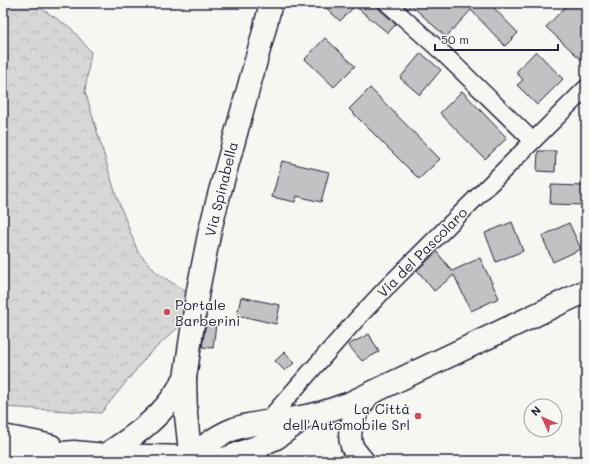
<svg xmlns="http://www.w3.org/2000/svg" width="589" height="464" font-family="Mali,sans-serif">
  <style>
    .forest { fill: url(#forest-crowns); stroke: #7c7c89 }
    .building { fill: #c2c2c4; stroke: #22223b }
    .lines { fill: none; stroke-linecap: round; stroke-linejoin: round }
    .street-casing { stroke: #22223b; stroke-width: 19 }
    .secondary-casing { stroke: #22223b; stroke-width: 25 }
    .primary-casing { stroke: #22223b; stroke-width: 25 }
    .street { stroke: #f6f6f2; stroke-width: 16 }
    .secondary { stroke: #f6f6f2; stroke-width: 22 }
    .primary { stroke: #f6f6f2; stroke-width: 22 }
    .poi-dot { fill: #d1495b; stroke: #f6f6f2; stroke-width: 1.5 }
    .labels { text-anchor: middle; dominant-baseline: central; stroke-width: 3; stroke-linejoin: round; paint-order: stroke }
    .street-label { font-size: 14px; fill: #22223b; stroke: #f6f6f2 }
    .poi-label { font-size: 14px; fill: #22223b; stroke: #f6f6f2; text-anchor: start }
  </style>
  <defs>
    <pattern id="forest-crowns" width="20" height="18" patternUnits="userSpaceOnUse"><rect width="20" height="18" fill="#d7d7d7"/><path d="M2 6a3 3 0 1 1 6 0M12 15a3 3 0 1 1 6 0" fill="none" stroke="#b8b8b9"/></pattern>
  </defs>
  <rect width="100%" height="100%" fill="#f6f6f2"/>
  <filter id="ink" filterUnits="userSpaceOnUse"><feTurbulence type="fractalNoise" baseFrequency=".025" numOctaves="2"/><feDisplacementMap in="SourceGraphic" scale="8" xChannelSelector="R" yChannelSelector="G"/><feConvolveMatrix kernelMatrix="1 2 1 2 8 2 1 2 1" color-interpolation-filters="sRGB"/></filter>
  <g filter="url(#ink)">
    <polygon class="forest" points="3,3 33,3 71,28 91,52 85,91 116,195 138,252 157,273 188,293 184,322 148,355 101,413 3,407"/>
    <g class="building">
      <polygon points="321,3 378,3 378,6 380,10 396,24 388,33 355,6 340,21"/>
      <polygon points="401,3 489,3 518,33 505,46 471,10 446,37 411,5 408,9"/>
      <polygon points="569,3 586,3 586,64 546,27"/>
      <polygon points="325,38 355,66 334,87 305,59"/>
      <polygon points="536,51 563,79 537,105 517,85 523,80 516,72"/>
      <polygon points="421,53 441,70 420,95 400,78"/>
      <polygon points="370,88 440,159 419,179 349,109"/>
      <polygon points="462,91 507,138 485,159 440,113"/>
      <polygon points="538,151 556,151 555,172 537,171"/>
      <polygon points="282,161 329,172 321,202 297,196 295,202 272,197"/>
      <polygon points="551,185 586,186 586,205 550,204"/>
      <polygon points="512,222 523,251 496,262 485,233"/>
      <polygon points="569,223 581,249 553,262 542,236"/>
      <polygon points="437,252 452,271 480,258 499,298 471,311 454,275 434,291 417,270"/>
      <polygon points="241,297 280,305 276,324 237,315"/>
      <polygon points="206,323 216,324 213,348 202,347"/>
      <polygon points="369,334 379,352 362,361 348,345"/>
      <polygon points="285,352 294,363 285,371 275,361"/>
    </g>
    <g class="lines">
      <g class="street-casing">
        <g id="street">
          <polyline points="387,3 445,55 533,141"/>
          <polyline points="266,422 356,320 386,288 586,88"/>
        </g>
      </g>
      <g class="secondary-casing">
        <g id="secondary">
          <path d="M105,455c25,-16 51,-34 68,-58 4,-6 8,-13 12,-19"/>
          <path d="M190,457c14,-11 28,-22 44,-28 23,-8 48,-8 72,-13 15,-2 30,-8 44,-13l236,-112"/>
          <polyline points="224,459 256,447 276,438 304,418"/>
          <polyline points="191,461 186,415 185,378 198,290 210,230 219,195 263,35 271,3"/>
          <path d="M363,461c-4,-5 -9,-10 -11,-15 -7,-19 7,-38 17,-52"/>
        </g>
      </g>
      <g class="primary-casing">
        <g id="primary">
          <polyline points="3,436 34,442 51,446"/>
          <polyline points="3,454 39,455 74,452 105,455 190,457 259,461"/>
        </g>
      </g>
      <use href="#street" class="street"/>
      <use href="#secondary" class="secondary"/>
      <use href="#primary" class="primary"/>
    </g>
  </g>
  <g class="poi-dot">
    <circle cx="167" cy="312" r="4"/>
    <circle cx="418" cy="416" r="4"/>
  </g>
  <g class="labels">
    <g class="street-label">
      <text transform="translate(221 189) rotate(-76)">Via Spinabella</text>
      <text transform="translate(422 252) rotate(-45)">Via del Pascolaro</text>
    </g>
    <g class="poi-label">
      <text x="175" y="304">Portale<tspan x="175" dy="16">Barberini</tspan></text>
      <text x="410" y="408" text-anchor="end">La Città<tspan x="410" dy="16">dell'Automobile Srl</tspan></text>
    </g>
  </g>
  <rect width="589" height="464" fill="none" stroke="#f6f6f2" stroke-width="16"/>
  <rect x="8" y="8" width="573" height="448" fill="none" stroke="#22223b" stroke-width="1.5" filter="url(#ink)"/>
  <g transform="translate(543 418) rotate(315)"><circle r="19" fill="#f6f6f2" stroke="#a1a1a9"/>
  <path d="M0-3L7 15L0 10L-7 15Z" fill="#d1495b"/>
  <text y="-6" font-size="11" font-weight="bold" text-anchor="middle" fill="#22223b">N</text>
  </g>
  <path d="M435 44v6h123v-6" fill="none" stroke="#22223b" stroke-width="2"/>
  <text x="441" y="44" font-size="12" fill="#22223b" stroke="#f6f6f2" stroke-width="3" paint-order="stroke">50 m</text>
</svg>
